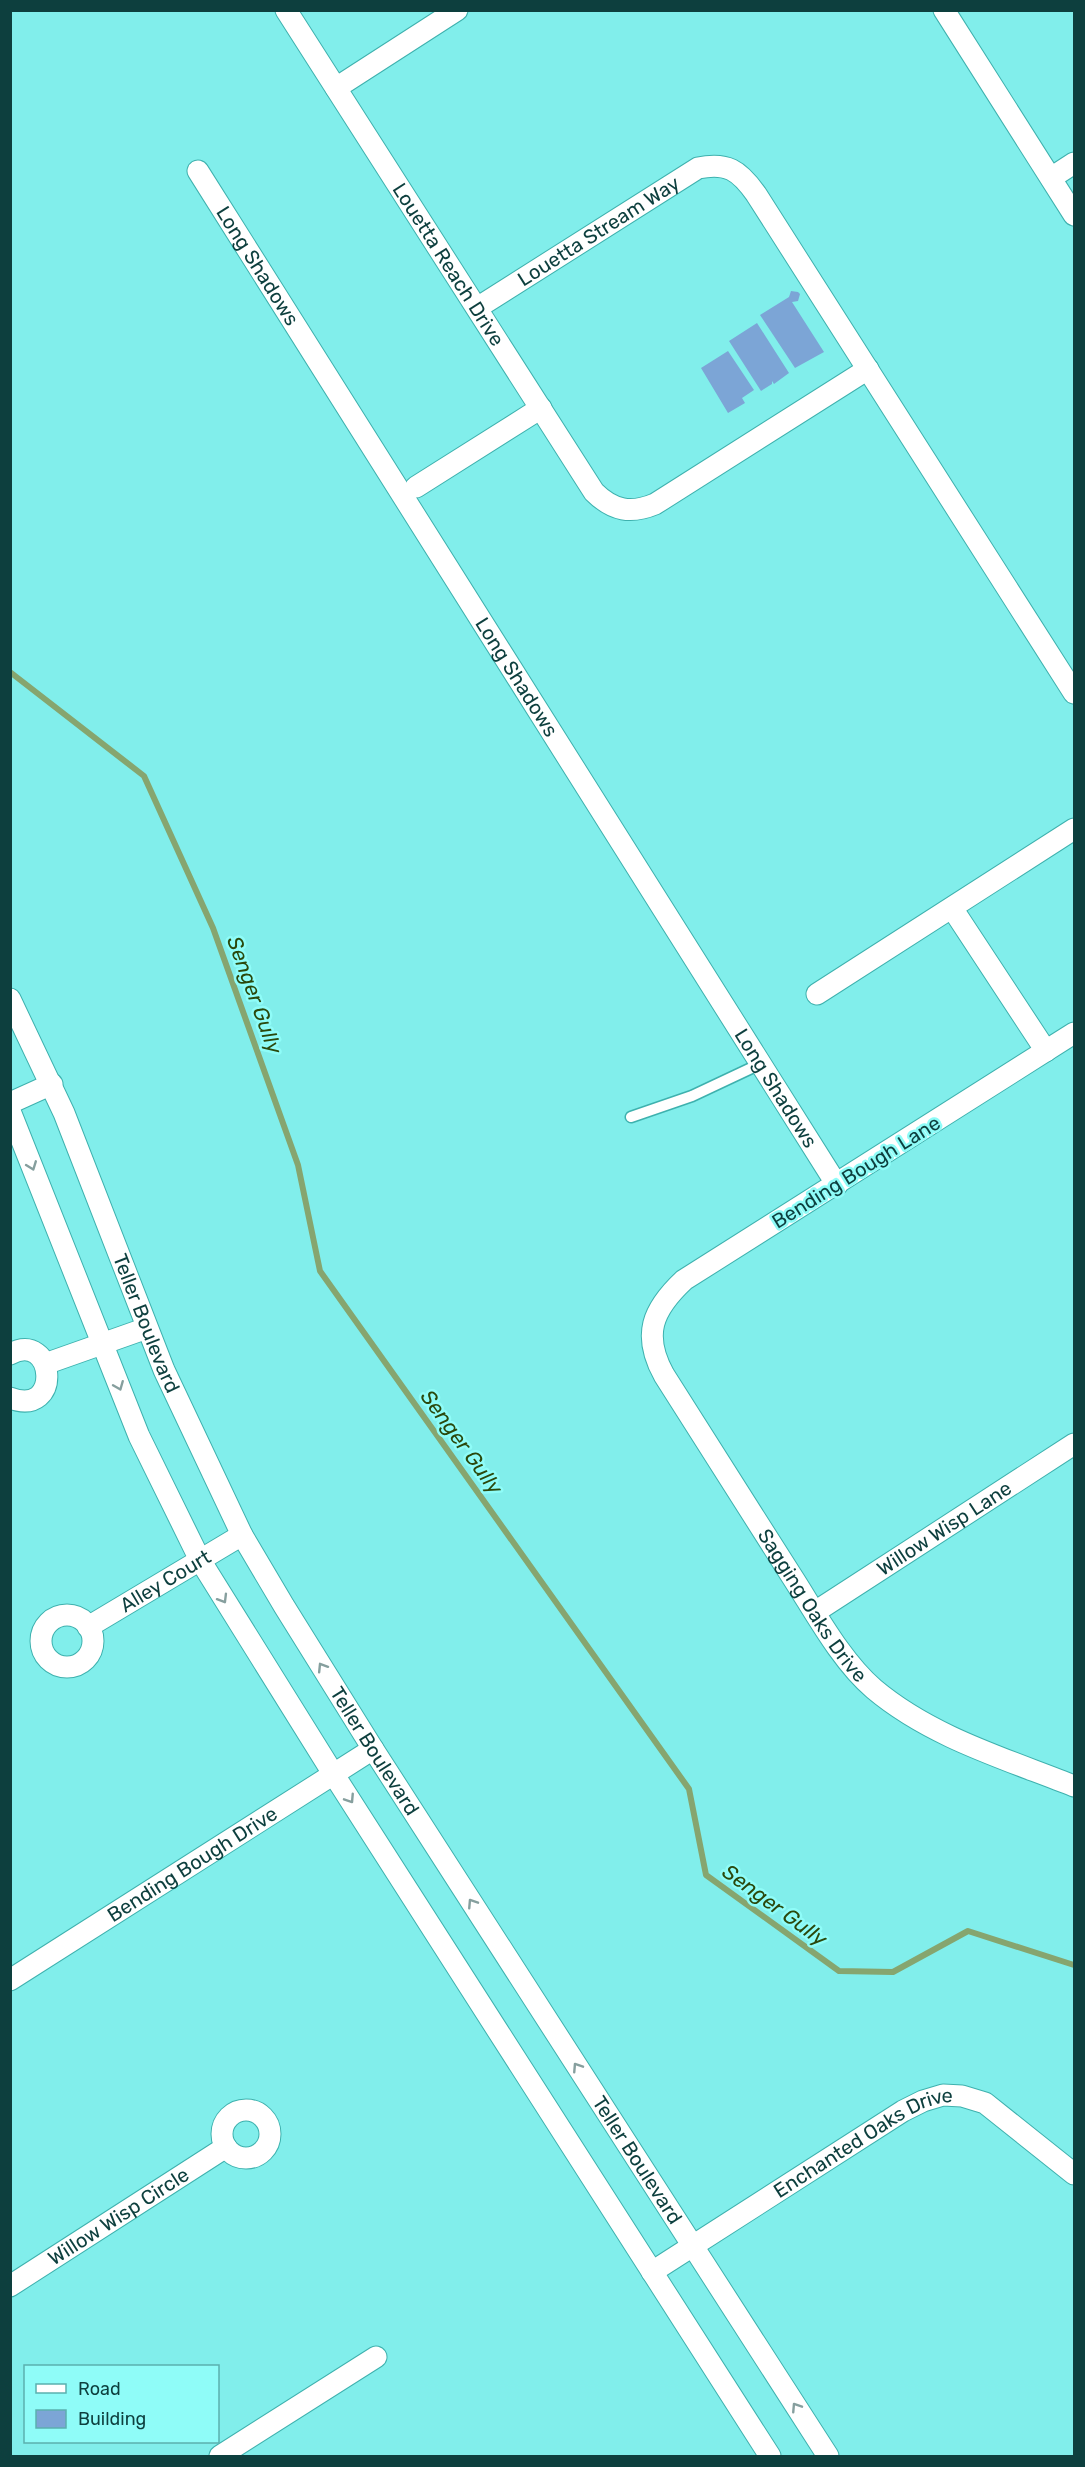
<svg xmlns="http://www.w3.org/2000/svg" width="1085" height="2467" font-family="Rubik,sans-serif">
  <style>
    .lines { fill: none; stroke-linecap: round; stroke-linejoin: round }
    .stream { stroke: #86a56f; stroke-width: 6 }
    .building { fill: #7ca5d6 }
    .service-casing { stroke: #3eb1ae; stroke-width: 13 }
    .minor-casing { stroke: #3eb1ae; stroke-width: 23 }
    .service { stroke: #fff; stroke-width: 10 }
    .minor { stroke: #fff; stroke-width: 21 }
    .oneway { stroke: #869f9e }
    .labels { text-anchor: middle; dominant-baseline: central; stroke-width: 5; stroke-linejoin: round; paint-order: stroke }
    .street-label { font-size: 20px; fill: #0d3f3e; stroke: #8ffcf8 }
    .water-label { font-size: 21px; font-style: italic; fill: #2a480c; stroke: #8ffcf8 }
  </style>
  <rect width="100%" height="100%" fill="#81eeeb"/>
  <g class="lines">
    <polyline class="stream" points="10,672 144,776 213,928 298,1165 320,1271 689,1789 706,1875 839,1971 893,1972 968,1931 1074,1965"/>
  </g>
  <g class="building">
    <polygon points="791,291 798,292 800,294 798,301 792,302 824,352 795,368 760,315 789,297"/>
    <polygon points="757,323 789,373 774,384 772,381 772,384 761,391 729,341"/>
    <polygon points="728,351 754,390 742,398 745,403 728,413 701,368"/>
  </g>
  <g class="lines">
    <g class="service-casing">
      <polyline id="service" points="631,1117 692,1096 760,1064"/>
    </g>
    <g class="minor-casing">
      <g id="minor">
        <path id="s1" d="M286,10l308,482c19,19 37,22 61,12l213,-135"/>
        <polyline points="944,10 1074,215"/>
        <polyline points="336,88 457,10"/>
        <path id="s2" d="M198,171l639,1014"/>
        <polyline points="1051,178 1074,163"/>
        <path id="s3" d="M477,308l221,-140c29,-6 41,2 58,26l318,499"/>
        <polyline points="416,487 541,408"/>
        <polyline points="952,908 1046,1051"/>
        <polyline points="817,994 1074,829"/>
        <path id="s4" d="M10,999l54,114 100,257 78,165 42,71 89,143 455,707"/>
        <path id="s5" d="M1074,1033l-390,247c-32,30 -42,55 -20,95 43,67 85,134 127,200 24,37 50,86 83,114 57,48 132,70 200,97"/>
        <polyline points="10,1103 52,1084"/>
        <polyline points="10,1111 139,1436 200,1560 334,1775 770,2456"/>
        <path d="M10,1354c45,-24 53,64 0,44"/>
        <polyline points="45,1364 147,1328"/>
        <path id="s6" d="M815,1612l259,-168"/>
        <circle cx="67" cy="1641" r="26"/>
        <path id="s7" d="M88,1627l154,-92"/>
        <path id="s8" d="M10,1980l363,-231"/>
        <circle cx="246" cy="2134" r="24"/>
        <path id="s9" d="M652,2272l251,-161 20,-10 20,-6 19,1 23,7 89,71"/>
        <path id="s10" d="M10,2286l216,-139"/>
        <polyline points="220,2456 376,2357"/>
      </g>
    </g>
    <use href="#service" class="service"/>
    <use href="#minor" class="minor"/>
  </g>
  <defs><path id="oneway-chevron" d="M-2-3.5L2.5 0L-2 3.5" fill="none" stroke-width="1.6" stroke-linecap="round" stroke-linejoin="round" transform="scale(1.5)"/></defs>
  <g class="oneway">
    <use href="#oneway-chevron" transform="translate(32 1166) rotate(69)"/>
    <use href="#oneway-chevron" transform="translate(119 1386) rotate(68)"/>
    <use href="#oneway-chevron" transform="translate(223 1599) rotate(59)"/>
    <use href="#oneway-chevron" transform="translate(322 1667) rotate(-122)"/>
    <use href="#oneway-chevron" transform="translate(350 1799) rotate(57)"/>
    <use href="#oneway-chevron" transform="translate(472 1903) rotate(-123)"/>
    <use href="#oneway-chevron" transform="translate(577 2067) rotate(-123)"/>
    <use href="#oneway-chevron" transform="translate(796 2407) rotate(-123)"/>
  </g>
  <g class="labels">
    <g class="street-label">
      <text stroke="none"><textPath href="#s3" startOffset="144">Louetta Stream Way</textPath></text>
      <text stroke="none"><textPath href="#s1" startOffset="302">Louetta Reach Drive</textPath></text>
      <text stroke="none"><textPath href="#s2" startOffset="112">Long Shadows</textPath></text>
      <text stroke="none"><textPath href="#s2" startOffset="598">Long Shadows</textPath></text>
      <text stroke="none"><textPath href="#s2" startOffset="1084">Long Shadows</textPath></text>
      <text transform="translate(856 1172) rotate(-32)">Bending Bough Lane</text>
      <text stroke="none"><textPath href="#s4" startOffset="352">Teller Boulevard</textPath></text>
      <text stroke="none"><textPath href="#s6" startOffset="154">Willow Wisp Lane</textPath></text>
      <text stroke="none"><textPath href="#s7" startOffset="90">Alley Court</textPath></text>
      <text stroke="none"><textPath href="#s5" startOffset="843">Sagging Oaks Drive</textPath></text>
      <text stroke="none"><textPath href="#s4" startOffset="838">Teller Boulevard</textPath></text>
      <text stroke="none"><textPath href="#s8" startOffset="216">Bending Bough Drive</textPath></text>
      <text stroke="none"><textPath href="#s9" startOffset="249">Enchanted Oaks Drive</textPath></text>
      <text stroke="none"><textPath href="#s4" startOffset="1324">Teller Boulevard</textPath></text>
      <text stroke="none"><textPath href="#s10" startOffset="129">Willow Wisp Circle</textPath></text>
    </g>
    <g class="water-label">
      <text transform="translate(255 995) rotate(70)">Senger Gully</text>
      <text transform="translate(462 1442) rotate(54)">Senger Gully</text>
      <text transform="translate(775 1905) rotate(36)">Senger Gully</text>
    </g>
  </g>
  <rect width="1085" height="2467" fill="none" stroke="#0d3f3e" stroke-width="24"/>
  <rect x="24" y="2365" width="195" height="78" fill="#8ffcf8" stroke="#5bb0ae" stroke-width="1.5"/>
  <rect x="36" y="2384" width="30" height="9" fill="#ffffff" stroke="#5bb0ae" stroke-width="1.5"/>
  <text x="78" y="2395" font-size="18" fill="#0d3f3e">Road</text>
  <rect x="36" y="2410" width="30" height="18" fill="#7ca5d6" stroke="#5bb0ae" stroke-width="1.5"/>
  <text x="78" y="2425" font-size="18" fill="#0d3f3e">Building</text>
</svg>
